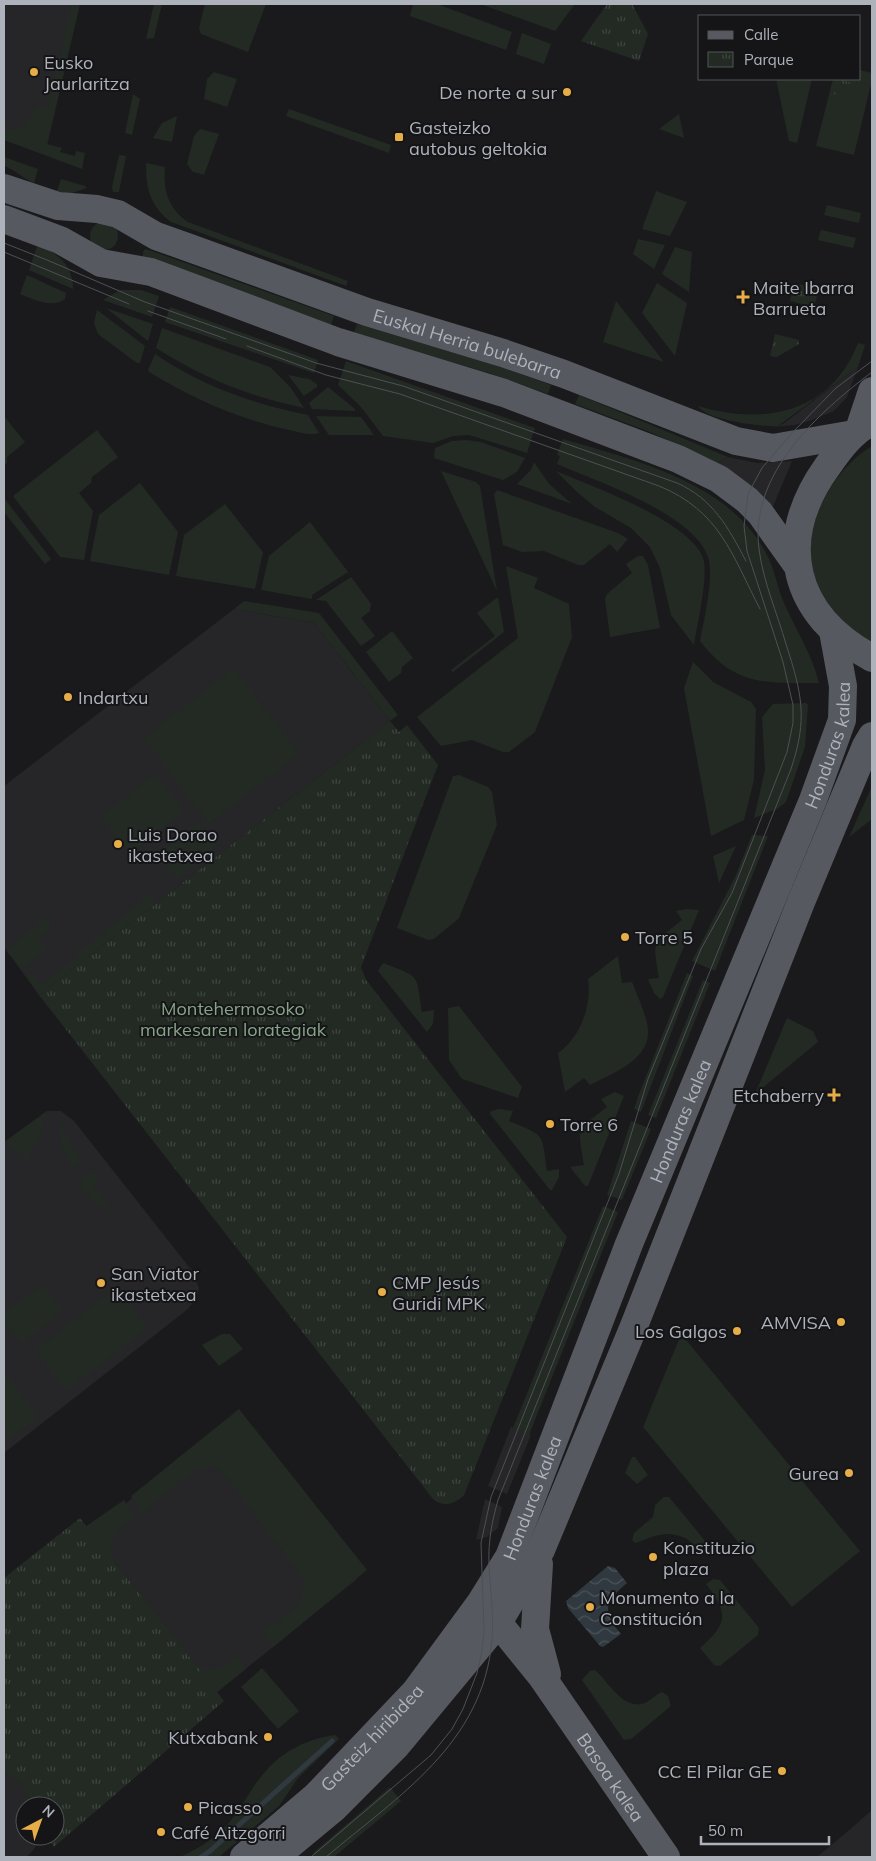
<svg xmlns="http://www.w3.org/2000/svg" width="876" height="1861" font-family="Mulish,sans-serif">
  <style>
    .built { fill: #262629 }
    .green { fill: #222a23 }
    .park { fill: url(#park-tufts) }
    .water { fill: url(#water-waves) }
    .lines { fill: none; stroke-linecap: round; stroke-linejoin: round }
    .stream { stroke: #313940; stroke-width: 5 }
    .primary { stroke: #575960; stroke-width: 28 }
    .tram { stroke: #4e5056; stroke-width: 1 }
    .poi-dot { fill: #e7ae47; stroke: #151517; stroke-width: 2 }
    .labels { text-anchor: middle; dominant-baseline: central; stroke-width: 4; stroke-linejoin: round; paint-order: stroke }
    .poi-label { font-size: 18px; fill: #adb2bb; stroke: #151517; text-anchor: start }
    .street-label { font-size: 18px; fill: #adb2bb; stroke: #151517 }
    .park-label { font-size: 18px; fill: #86a487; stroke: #151517 }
  </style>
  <defs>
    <pattern id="park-tufts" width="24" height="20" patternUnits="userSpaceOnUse" patternTransform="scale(1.25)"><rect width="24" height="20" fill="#222a23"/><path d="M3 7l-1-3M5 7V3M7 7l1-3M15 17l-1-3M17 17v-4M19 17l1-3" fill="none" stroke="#3f4641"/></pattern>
    <pattern id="water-waves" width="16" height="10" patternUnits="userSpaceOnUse" patternTransform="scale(1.25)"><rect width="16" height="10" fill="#313940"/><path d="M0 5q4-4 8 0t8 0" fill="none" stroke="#4c535a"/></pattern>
  </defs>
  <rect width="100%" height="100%" fill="#1a1a1c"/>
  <g class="built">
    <polygon points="4,4 80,4 45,154 4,140"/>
    <polygon points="858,367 847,397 834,411 812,420 795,425 772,427 783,424"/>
    <polygon points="728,457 757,463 792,461 772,509 717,463"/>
    <polygon points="234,609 314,623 390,721 39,995 4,947 4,786"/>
    <polygon points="47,1111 61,1111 74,1121 193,1272 199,1288 197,1296 188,1309 4,1453 4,1142"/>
    <polygon points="232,1419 357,1579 217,1692 91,1531"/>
    <polygon points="511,1427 531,1435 507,1494 488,1486"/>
    <polygon points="485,1499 502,1507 498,1528 487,1537 476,1540"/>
    <polygon points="4,1772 20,1782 34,1803 35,1806 25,1806 25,1836 38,1836 35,1848 27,1857 4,1857"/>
    <polygon points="872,1810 872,1857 817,1857 854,1826"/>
  </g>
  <g class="green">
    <polygon points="72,4 80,4 47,144 62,148 60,152 75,156 76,151 85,153 82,169 4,140 4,129 14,130 25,126 36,107 48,108"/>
    <polygon points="154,4 162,4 154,38 146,39"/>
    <polygon points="205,4 266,4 248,52 201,34 199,28"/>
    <polygon points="413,4 437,4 512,32 506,50 410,16"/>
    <polygon points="480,4 575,4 555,31"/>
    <polygon points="522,33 551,44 544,64 516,54"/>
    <polygon points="860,70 872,73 872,80 854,155 816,146 833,79 860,79"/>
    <polygon points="214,72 237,79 227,107 204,99 207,79"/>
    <polygon points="776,79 812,79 797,143 789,141"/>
    <polygon points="133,94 140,99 132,135 125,133"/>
    <polygon points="289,109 391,145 389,153 286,116"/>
    <polygon points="679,114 684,138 659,129"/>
    <polygon points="177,116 172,142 153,138 162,123"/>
    <polygon points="200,129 219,134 204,175 193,172 187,164 194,136"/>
    <polygon points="119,155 126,156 119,192 113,192 112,187"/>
    <path d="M4,157l34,12 -4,14c-12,-5 -18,-13 -30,-17z"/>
    <path d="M146,163l19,4c-2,23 3,41 23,55l160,59 -2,5 -175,-64c-21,-16 -25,-33 -25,-59z"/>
    <polygon points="61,179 85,186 87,188 69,194 57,191"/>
    <polygon points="656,191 687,202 670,236 642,229"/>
    <polygon points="827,205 861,213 859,223 824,215"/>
    <circle cx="104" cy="236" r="14"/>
    <polygon points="821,230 856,238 853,248 818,240"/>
    <polygon points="638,239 665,245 654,269 633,254"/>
    <path d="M38,244c20,10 35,21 35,45l-44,-19z"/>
    <polygon points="675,247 692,252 689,292 662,274"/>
    <polygon points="146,249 334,316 331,325 142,257 144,250"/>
    <path d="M27,275l39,18 -1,6c-13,10 -32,0 -45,-5z"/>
    <polygon points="657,283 687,303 675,356 642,313"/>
    <polygon points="120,290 141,290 159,296 152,317 103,300"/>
    <polygon points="616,301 664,362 603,342"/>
    <polygon points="170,307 318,360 314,373 165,322"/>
    <polygon points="106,308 153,324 148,341"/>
    <polygon points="97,310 145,346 140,363 137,363 98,334 94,323"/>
    <polygon points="357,324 499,366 551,385 548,394 489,373 354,333"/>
    <path d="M162,328l108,39 21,21 13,20c-54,-11 -101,-30 -148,-60z"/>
    <path d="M858,343l7,2 -7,22 -80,59c-16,1 -73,-6 -80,-20 66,20 133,7 160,-63z"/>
    <path d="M155,354c47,32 98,50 153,61l11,18c-7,3 -22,-1 -30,-3 -51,-11 -95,-31 -140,-58l-1,-2z"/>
    <polygon points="346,361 535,428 527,453 469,435 453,436 433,443 383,436 361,407 338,385"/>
    <polygon points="288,375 309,379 317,384 317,387 304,396"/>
    <polygon points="328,387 355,409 355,411 312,409 309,403"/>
    <polygon points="579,395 728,457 717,463 650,432 575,404"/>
    <polygon points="4,416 25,442 7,457 7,463 4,465"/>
    <polygon points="316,416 361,417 374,435 329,435"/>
    <polygon points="97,430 118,457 92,477 91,483 79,493 93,511 84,560 60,557 13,496"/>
    <path d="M563,439c71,21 166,43 203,114 9,16 11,34 18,50 12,27 28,51 35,80 -52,0 -84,4 -119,-42 4,-22 13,-58 9,-80 -9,-45 -113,-80 -152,-97l3,-8 -3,-1z"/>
    <polygon points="467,440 481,442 525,458 517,472 503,480 434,458 435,448 452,441"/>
    <path d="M872,446v199c-20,-15 -38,-28 -51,-51 -29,-51 5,-120 51,-148z"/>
    <polygon points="534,462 549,484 572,504 517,484 531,470"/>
    <polygon points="441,471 476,482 480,486 497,591"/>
    <path d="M556,471c35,15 134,50 147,87 6,17 -6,67 -9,87l-23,-30 -11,-47 -10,-21 -19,-19 -36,-21 -18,-15z"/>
    <polygon points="140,483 178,532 169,575 90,561 99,515"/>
    <polygon points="497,490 618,533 628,539 617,552 610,544 584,565 578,565 544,551 522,552 503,545 494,494"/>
    <polygon points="4,498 51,559 45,564 4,512"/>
    <polygon points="225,504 263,552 255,589 176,576 184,535"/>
    <polygon points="310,522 348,572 312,595 312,599 261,590 269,556"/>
    <polygon points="638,556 643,556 648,565 660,628 610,637 605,599 607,594 632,573 626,564"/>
    <polygon points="506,566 538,578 534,588 569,604 572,637 535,732 509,752 503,752 472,740 441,746 417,717 518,638"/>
    <polygon points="351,577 371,604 370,611 361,618 375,636 361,646 326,601 316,600"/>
    <polygon points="498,597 504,632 453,672 451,670 495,636 477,613"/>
    <polygon points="244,601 319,613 398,715 390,721 314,623 234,609"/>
    <polygon points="392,631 413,658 402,667 401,673 389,682 366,652"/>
    <polygon points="693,662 713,682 751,702 756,709 754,780 744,820 711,836 684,688"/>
    <polygon points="233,668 300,753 209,824 144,738"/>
    <polygon points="806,703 808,705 805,747 786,802 777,809 754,818 765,770 762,717 773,704"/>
    <polygon points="155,774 184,811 130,854 101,817"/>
    <polygon points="459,775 488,787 492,792 497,825 459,918 434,939 428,940 397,928 453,776"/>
    <polygon points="872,786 872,819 849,837"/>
    <polygon points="198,821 218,847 177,879 157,855"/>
    <polygon points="752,835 768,836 715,971 692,961 735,877"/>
    <polygon points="736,846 719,883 713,856"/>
    <polygon points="150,894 156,903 39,995 27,977 31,974 40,985 78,957 78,953"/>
    <path d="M686,909l13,1 -36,87 -3,2 -6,-6 -6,-14 11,-1c-6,-40 -8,-33 23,-58l-6,-9z"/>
    <polygon points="47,917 52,927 38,938 46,949 21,969 6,950"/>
    <path d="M618,956l4,27 10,-1c5,13 17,38 16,52 -1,27 -37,40 -58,51l-6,-7 -19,14 -7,-39c22,-15 34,-47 30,-74z"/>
    <path d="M383,963c38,15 33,9 39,49l12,-2 -1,14 -6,8 -49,-61z"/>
    <polygon points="687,973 693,976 641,1112 634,1109 639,1094"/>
    <polygon points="703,980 710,983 656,1118 648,1115"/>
    <polygon points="459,1006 522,1087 518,1098 462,1079 449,1060 448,1008"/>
    <polygon points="787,1018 813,1031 818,1042 755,1094"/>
    <path d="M615,1092l9,4 -36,90h-3l-15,-19 14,-2c-6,-40 -9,-33 23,-58l-6,-8z"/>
    <path d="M499,1109l14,2 -4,10c36,15 33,11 38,50l12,-2v8l-7,13h-2l-60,-76 1,-3z"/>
    <polygon points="47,1111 40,1135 28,1155 28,1162 21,1153 16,1153 6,1141"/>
    <path d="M60,1118l12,29 10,14 -9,7c-12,-16 -14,-31 -13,-50z"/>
    <polygon points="631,1121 651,1129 622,1200 607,1195"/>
    <polygon points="90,1172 92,1172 117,1206 97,1181 93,1185 111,1208 96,1205 80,1186 82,1178"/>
    <polygon points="603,1206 618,1212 529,1435 513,1428"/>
    <polygon points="43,1284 63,1311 21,1343 4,1320 4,1313"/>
    <polygon points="116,1288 147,1328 66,1391 35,1350"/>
    <polygon points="222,1334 230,1334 243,1349 219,1366 202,1345"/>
    <polygon points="680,1337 687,1341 860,1551 792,1607 643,1427"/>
    <polygon points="4,1372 38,1417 4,1443"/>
    <path d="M239,1409l128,161 -95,78 -9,-18c23,-15 44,-21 40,-52l-81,-106 -11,-6 -16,4 -54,43 -10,-17z"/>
    <polygon points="632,1457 635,1457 648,1475 637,1484 625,1473"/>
    <path d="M664,1497h5l37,45 -4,7c-7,-2 -11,-8 -17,-11 -19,-9 -32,-1 -50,5l-3,-3 2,-7 19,-16 2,-12z"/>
    <path d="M124,1500l10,17c-18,13 -26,19 -21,42l85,108c18,6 25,0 38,-12l10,14 -29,23 -37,8 -95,-173z"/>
    <path d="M713,1579l7,1 39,48 -1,7 -38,31 -6,-1 -14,-17c28,-25 29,-34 6,-64z"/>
    <polygon points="262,1668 299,1711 278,1729 241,1687"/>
    <path d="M595,1670c14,12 28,41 50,33 6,-3 10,-8 17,-11l6,4 3,10 -40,33 -7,1 -42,-60 8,-9z"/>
    <path d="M335,1735l4,4 -41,39 -19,28 -60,51h-39c20,-9 39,-21 52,-38 12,-15 20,-33 33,-47 16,-20 44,-34 70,-37z"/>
    <polygon points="390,1787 401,1801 334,1857 316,1857 313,1853"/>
  </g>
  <g class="park">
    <polygon points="607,4 632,4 648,34 639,61 581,41"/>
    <polygon points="837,79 856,84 853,99 833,94"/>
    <polygon points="794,283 819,289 814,307 790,301"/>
    <polygon points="775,334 799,340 799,344 777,357 770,356"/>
    <path d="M390,721l9,11 8,-7 31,40 -77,202 5,13 201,257 -103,258c-9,9 -21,13 -31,4l-394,-504z"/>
    <polygon points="80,1518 224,1701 54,1847 47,1836 55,1836 55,1806 35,1806 20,1782 4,1772 4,1578"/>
  </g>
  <path class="water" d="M608,1566l7,2 12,15c-23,19 -25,28 -6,51l-18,13 -3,-1 -32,-38 -2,-7z"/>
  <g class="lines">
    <polyline class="stream" points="201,1857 210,1851 332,1741"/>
    <g class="primary">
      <path id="s1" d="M4,188l54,18 39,3 21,5 38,22 31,11 180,65 136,41 61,21 172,67 37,7 81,-14"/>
      <polyline points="4,219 60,240 101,263 151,272 338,342 504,393 678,459 719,479 747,500 760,513 797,565"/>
      <path d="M872,422c-19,8 -33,28 -45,45 -53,74 -35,148 45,191"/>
      <polyline points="860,427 872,391"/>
      <polyline points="539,1564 535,1629 547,1674"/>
      <path id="s2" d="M487,1609l55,68 124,180"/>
      <path id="s3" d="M244,1857l72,-61 99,-104 66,-90 28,-45 120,-313 184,-444 29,-80 1,-34 -10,-55"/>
      <polyline points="275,1857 333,1809 396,1746 498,1623 541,1550 634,1326 801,902 866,746 872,736"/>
    </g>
    <g class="tram">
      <path d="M4,243l43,17 98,42 171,61 87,23 274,97c36,16 51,44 69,78"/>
      <polyline points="4,252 129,304"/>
      <polyline points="148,311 226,339"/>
      <path d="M247,346l79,29 74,19 259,92c61,25 73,69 101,123"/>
      <polyline points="311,1857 431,1755 452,1729 463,1709 477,1673 482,1651 484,1631 481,1543 491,1497 619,1174 648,1079 701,949 732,893 787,752 793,723 793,705 783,662 747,551 744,526 748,494 762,468 791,434 836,388 872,361"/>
      <path d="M326,1857c72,-61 157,-113 166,-217 2,-25 -2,-51 -3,-76 -1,-22 3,-43 9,-64l293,-731c17,-51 11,-75 -5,-125 -9,-31 -23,-63 -27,-95 -10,-75 59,-136 113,-177"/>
    </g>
  </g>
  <g class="poi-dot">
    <circle cx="34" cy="72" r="5"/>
    <circle cx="567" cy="92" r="5"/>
    <rect x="394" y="132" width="10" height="10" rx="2.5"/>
    <path d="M740.5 289.5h5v5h5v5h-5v5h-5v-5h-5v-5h5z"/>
    <circle cx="68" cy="697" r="5"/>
    <circle cx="118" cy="844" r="5"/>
    <circle cx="625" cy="937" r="5"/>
    <path d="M831.5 1087.5h5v5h5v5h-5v5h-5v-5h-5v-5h5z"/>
    <circle cx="550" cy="1124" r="5"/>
    <circle cx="101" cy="1283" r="5"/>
    <circle cx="382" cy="1292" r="5"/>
    <circle cx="841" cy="1322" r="5"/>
    <circle cx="737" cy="1331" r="5"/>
    <circle cx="849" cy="1473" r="5"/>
    <circle cx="653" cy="1557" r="5"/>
    <circle cx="590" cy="1607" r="5"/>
    <circle cx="268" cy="1737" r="5"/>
    <circle cx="782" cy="1771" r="5"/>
    <circle cx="188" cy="1807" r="5"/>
    <circle cx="161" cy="1832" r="5"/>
  </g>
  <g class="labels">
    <g class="poi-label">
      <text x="44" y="62">Eusko<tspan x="44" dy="21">Jaurlaritza</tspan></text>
      <text x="557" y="92" text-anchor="end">De norte a sur</text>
      <text x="409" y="127">Gasteizko<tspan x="409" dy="21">autobus geltokia</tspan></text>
      <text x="753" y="287">Maite Ibarra<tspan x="753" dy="21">Barrueta</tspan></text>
      <text x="78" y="697">Indartxu</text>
      <text x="128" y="834">Luis Dorao<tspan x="128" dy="21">ikastetxea</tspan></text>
      <text x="635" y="937">Torre 5</text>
      <text x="824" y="1095" text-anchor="end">Etchaberry</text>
      <text x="560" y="1124">Torre 6</text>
      <text x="111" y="1273">San Viator<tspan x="111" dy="21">ikastetxea</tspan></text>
      <text x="392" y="1282">CMP Jesús<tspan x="392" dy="21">Guridi MPK</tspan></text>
      <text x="831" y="1322" text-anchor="end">AMVISA</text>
      <text x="727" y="1331" text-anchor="end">Los Galgos</text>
      <text x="839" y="1473" text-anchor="end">Gurea</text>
      <text x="663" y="1547">Konstituzio<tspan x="663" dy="21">plaza</tspan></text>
      <text x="600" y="1597">Monumento a la<tspan x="600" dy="21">Constitución</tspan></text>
      <text x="258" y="1737" text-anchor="end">Kutxabank</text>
      <text x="772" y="1771" text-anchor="end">CC El Pilar GE</text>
      <text x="198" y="1807">Picasso</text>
      <text x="171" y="1832">Café Aitzgorri</text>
    </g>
    <g class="street-label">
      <text stroke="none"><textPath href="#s1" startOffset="491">Euskal Herria bulebarra</textPath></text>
      <text stroke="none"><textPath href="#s3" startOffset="1276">Honduras kalea</textPath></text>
      <text stroke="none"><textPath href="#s3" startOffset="871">Honduras kalea</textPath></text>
      <text stroke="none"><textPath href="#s3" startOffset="466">Honduras kalea</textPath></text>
      <text stroke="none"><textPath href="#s3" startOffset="175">Gasteiz hiribidea</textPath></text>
      <text stroke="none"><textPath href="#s2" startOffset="209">Basoa kalea</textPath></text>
    </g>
    <g class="park-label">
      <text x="233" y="1008">Montehermosoko<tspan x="233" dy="21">markesaren lorategiak</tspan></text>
    </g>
  </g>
  <rect width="876" height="1861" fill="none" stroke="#adb2bb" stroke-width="10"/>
  <rect x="698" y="15" width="162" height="65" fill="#151517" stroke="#525459"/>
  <rect x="708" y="31" width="25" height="8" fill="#575960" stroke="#525459"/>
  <text x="744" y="40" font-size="15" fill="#adb2bb">Calle</text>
  <rect x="708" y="52" width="25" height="15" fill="url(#park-tufts)" stroke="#525459"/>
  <text x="744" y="65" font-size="15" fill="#adb2bb">Parque</text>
  <g transform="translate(40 1821) rotate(41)"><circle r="24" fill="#151517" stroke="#525459"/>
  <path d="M0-4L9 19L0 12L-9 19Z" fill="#e7ae47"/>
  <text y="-8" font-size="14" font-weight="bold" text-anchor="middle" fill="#adb2bb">N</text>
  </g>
  <path d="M701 1836v8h128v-8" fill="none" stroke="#adb2bb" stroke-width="2.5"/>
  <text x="708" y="1836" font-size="15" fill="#adb2bb" stroke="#151517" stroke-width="4" paint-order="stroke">50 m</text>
</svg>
